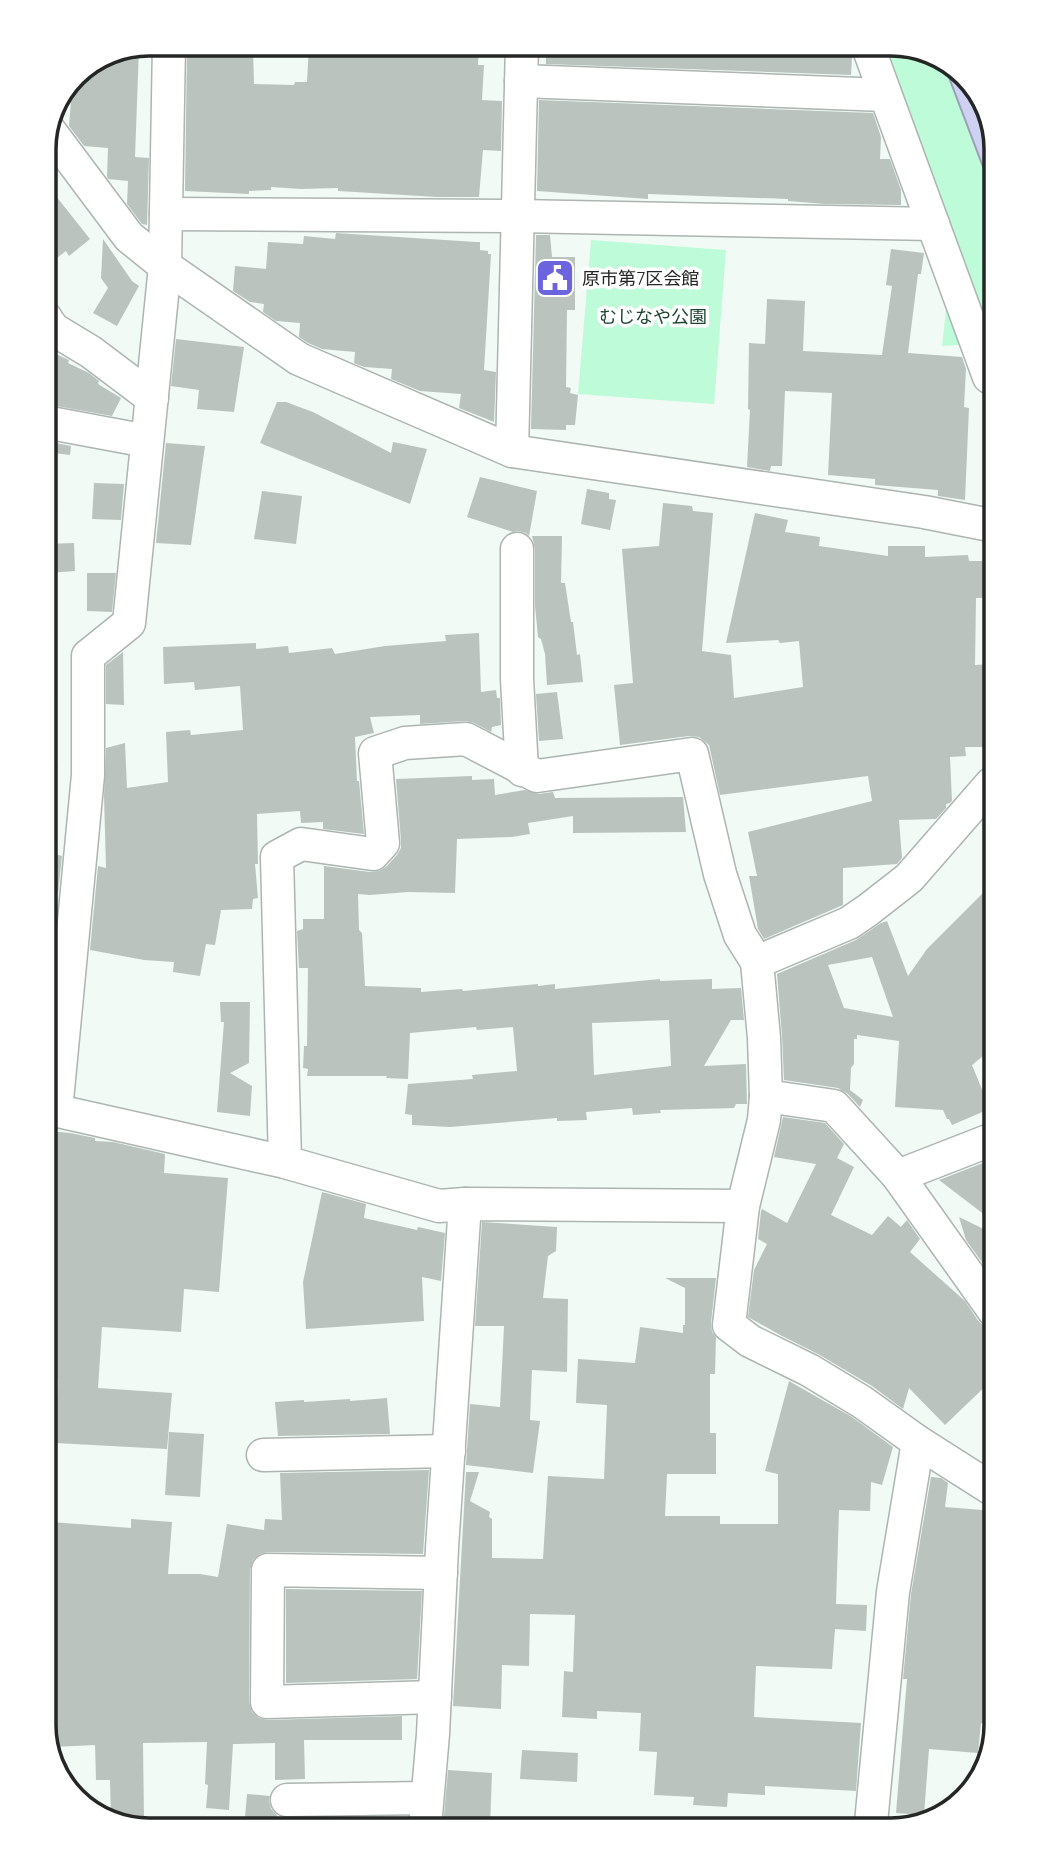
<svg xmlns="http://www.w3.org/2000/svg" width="1040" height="1874" font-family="Quicksand,'Noto Sans JP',sans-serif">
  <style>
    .green { fill: #bdfbd9 }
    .water { fill: #cfd1f3; stroke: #9c9eb5; stroke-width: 2 }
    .building { fill: #bbc3be; fill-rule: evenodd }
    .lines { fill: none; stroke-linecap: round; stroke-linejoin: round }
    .minor-casing { stroke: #adb5b0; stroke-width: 35 }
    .minor { stroke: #fff; stroke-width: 32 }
    .labels { text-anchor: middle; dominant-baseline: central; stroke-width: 7; stroke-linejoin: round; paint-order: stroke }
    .poi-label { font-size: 18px; fill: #242725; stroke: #fff; text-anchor: start }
    .park-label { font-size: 18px; fill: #1c4632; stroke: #fff }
    .rim { fill: none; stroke: #242725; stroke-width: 3.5 }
  </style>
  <rect width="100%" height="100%" fill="#f1faf5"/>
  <g class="green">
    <polygon points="867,44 898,44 942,59 988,180 989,377"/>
    <polygon points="591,240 726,250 714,404 578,394"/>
    <polygon points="948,292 974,344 942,346"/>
  </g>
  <polygon class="water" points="942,59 950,62 988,108 988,180"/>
  <g class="building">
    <polygon points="309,44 479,44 478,65 484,65 482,100 502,101 501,151 483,150 479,197 437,197 338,191 338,188 301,189 271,187 271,190 249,191 249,194 185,191 187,48 253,49 254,84 294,85 295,82 307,82"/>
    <polygon points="546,44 849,44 852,57 851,75 546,64"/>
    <polygon points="139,48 135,157 149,158 147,225 142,224 127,204 128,181 108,179 107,176 108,148 84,146 69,126 71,101 64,100 75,74"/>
    <polygon points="539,100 873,113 881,137 880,159 890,159 901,190 901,205 825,204 788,201 788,199 648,194 648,199 537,191"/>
    <polygon points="44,181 90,239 69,256 66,251 45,267"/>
    <polygon points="336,233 476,242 480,242 480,250 488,251 488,254 491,254 484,370 496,372 494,422 459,408 461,394 420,391 391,379 392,369 364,367 354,363 355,352 322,349 308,343 299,337 300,323 276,321 263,312 264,304 250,302 233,291 235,266 266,269 268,242 303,244 304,236 335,239"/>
    <polygon points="536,235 550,235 552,257 575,257 575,310 567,310 566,387 571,388 570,393 578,395 575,425 566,425 566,430 531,429"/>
    <polygon points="103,239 132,281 139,286 117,326 93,313 108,288 101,278"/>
    <polygon points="891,249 924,253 921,274 918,274 908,353 962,357 966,369 964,407 969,408 965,500 938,496 938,490 875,485 875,479 828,475 832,393 785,391 782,466 771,466 770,471 747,467 750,410 748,409 749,343 765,344 767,299 805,301 803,351 882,355 892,286 886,285"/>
    <polygon points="176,339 244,347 234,412 197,409 199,390 171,386"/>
    <polygon points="45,349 69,360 68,363 89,373 99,381 98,384 121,398 112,416 45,404"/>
    <polygon points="277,402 286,402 313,412 391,453 393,442 427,449 410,504 260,443"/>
    <polygon points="45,441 71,446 70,455 45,452"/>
    <polygon points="166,443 205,446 191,545 156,543"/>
    <polygon points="480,477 537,491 529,536 526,533 518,531 513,532 467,517"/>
    <polygon points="94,483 124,484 121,520 92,519"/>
    <polygon points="587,489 609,493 609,499 616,500 610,530 581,524"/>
    <polygon points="262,491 302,496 296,544 254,539"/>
    <polygon points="663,503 692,506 693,511 713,513 702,651 731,655 734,698 803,687 799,641 780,643 778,640 726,643 755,513 788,520 785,532 820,537 819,546 888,556 888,546 925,546 925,557 968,555 969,561 990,561 990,598 976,598 975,665 991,664 991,747 965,747 966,756 950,757 952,801 950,803 946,804 946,808 936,819 899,820 902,858 897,864 843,868 843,905 764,939 758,929 749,876 757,876 748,832 872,801 868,776 720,795 709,745 699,737 689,736 620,745 614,685 633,683 622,549 659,546"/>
    <polygon points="532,536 562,536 561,583 565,583 571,622 573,622 577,655 580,654 583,682 547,685 545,654 541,639 538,637 535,606 535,549"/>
    <polygon points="74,543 75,571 49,573 47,544"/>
    <polygon points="87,573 116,573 112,612 87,611"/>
    <polygon points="479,633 481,692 496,690 497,698 500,698 501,725 492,727 491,732 474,723 466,721 420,724 420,715 370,717 374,733 355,737 357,781 359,781 364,834 323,829 323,822 301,823 300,811 257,814 258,864 255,864 258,898 253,899 252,909 221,910 215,945 206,944 200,976 173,972 174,962 144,960 90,950 98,866 106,868 104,796 106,748 125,743 127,788 168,782 166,732 190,730 191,735 243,730 240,686 195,690 194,682 164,684 163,647 256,643 256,649 288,646 289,653 332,648 335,654 385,646 446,641 445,635"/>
    <polygon points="123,652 124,705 106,704 106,665"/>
    <polygon points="557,692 563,739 539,741 536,694"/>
    <path d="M472,776v4l22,-1 1,16 30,-5 14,4 14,-2 2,6 128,-1 3,35 -113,1v-17l-45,7 2,11 -18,3 -55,2 -2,54 -47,-1 -38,3 -12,-1 1,36 3,3 3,53 56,2v4l41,-3 1,2 75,-7v2l17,-2v5l105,-10v2l52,-2v10l29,-1 3,32h-13l-27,46 42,-2 1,40h-11l-2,4 -74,2 1,3 -28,2 -1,-7 -46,4 1,8 -30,1v-3l-107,9 -38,-2v-10l-7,-1 3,-30 65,-5 -1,-4 45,-4 -4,-44 -36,3 -1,-3 -66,6 -2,46 -22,-1 1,-2h-80l1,-7 -5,-1 1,-22h3l1,-78h-9l-2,-37 6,-2v-10h21v-53l46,6 9,-1 8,-5 10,-11 4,-7v-7l-5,-62zM669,1020l2,46 -77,9 -2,-52z"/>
    <polygon points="47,852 62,856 58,893 48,892"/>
    <path d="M992,884l1,164 -21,17 16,39 -1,6 -35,15 -3,-6h-2l-4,-9 -48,-3 4,-66 -42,-6v4h-3v25l-3,4 -1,22 13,10 -3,7 -12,-13 -10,-6 -54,-8 -2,-44 -5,-62 79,-34 25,-17 6,-2 21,55 19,-27zM872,957l21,60 -49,-9 -16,-43z"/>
    <polygon points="220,1002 250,1002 249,1063 230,1073 252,1086 250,1116 217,1112 224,1022 221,1022"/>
    <polygon points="783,1117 825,1123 844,1144 837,1158 854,1167 831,1215 872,1235 888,1216 901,1227 907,1220 920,1239 910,1252 965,1301 979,1322 986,1327 994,1329 994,1378 945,1425 909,1388 903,1409 872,1386 818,1354 782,1336 748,1317 754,1270 767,1244 758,1239 761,1211 762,1209 787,1223 816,1164 774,1157"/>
    <polygon points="49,1131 70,1133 95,1138 95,1141 113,1142 165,1154 164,1173 228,1178 219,1292 184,1289 181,1332 102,1327 98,1388 172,1393 167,1449 55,1443 58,1379 50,1378 50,1318 52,1287 50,1287"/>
    <polygon points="993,1162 993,1189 994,1222 939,1180 983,1163 984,1165"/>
    <polygon points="322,1192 366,1204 364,1218 417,1230 418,1227 445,1233 441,1281 422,1277 424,1321 306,1329 303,1282"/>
    <polygon points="959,1217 994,1234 994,1279 966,1240"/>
    <polygon points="482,1222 557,1227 556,1251 548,1256 543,1298 568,1299 567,1372 532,1370 530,1420 540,1421 533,1473 466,1465 470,1404 500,1407 504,1326 475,1326"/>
    <polygon points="665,1278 716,1278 711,1323 712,1332 716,1337 715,1374 710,1374 710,1433 716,1433 716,1474 667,1474 665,1516 720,1516 720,1524 778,1524 778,1474 765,1471 789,1381 852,1417 893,1447 882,1485 871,1482 870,1511 839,1510 836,1604 867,1605 866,1631 835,1629 832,1669 756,1666 754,1717 861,1723 856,1791 765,1786 765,1795 728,1793 727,1807 693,1805 694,1797 654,1795 657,1752 639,1751 641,1713 597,1711 597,1719 562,1717 564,1671 573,1672 575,1615 530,1614 529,1666 502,1665 501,1709 453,1706 466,1472 479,1472 470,1501 490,1512 489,1517 492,1519 492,1558 543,1559 548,1476 604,1479 607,1405 576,1403 578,1359 635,1363 640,1327 683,1333 683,1325 685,1325 685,1288"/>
    <polygon points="387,1398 390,1434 278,1436 275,1402 304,1400 304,1402 350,1399 350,1401"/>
    <polygon points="169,1432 204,1434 200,1497 165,1495"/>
    <polygon points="429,1470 423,1554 268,1552 260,1554 253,1560 250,1570 249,1702 252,1712 259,1718 268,1720 402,1716 402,1740 304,1740 305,1779 275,1780 275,1743 233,1744 229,1810 206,1808 208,1785 205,1784 207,1742 143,1743 144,1817 111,1818 110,1780 96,1780 95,1745 52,1747 52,1705 53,1705 51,1607 53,1562 51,1562 51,1522 131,1528 131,1519 172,1522 168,1574 200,1574 218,1577 227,1524 264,1530 265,1519 282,1520 280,1473"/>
    <polygon points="931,1477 941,1478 948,1483 945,1507 995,1511 995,1609 985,1724 981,1723 978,1753 929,1749 924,1815 896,1813 907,1679 903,1679 911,1594"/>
    <polygon points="286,1589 422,1591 417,1679 286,1683"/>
    <polygon points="522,1750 578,1753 577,1782 520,1779"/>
    <polygon points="448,1770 492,1773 490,1827 443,1827"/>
    <polygon points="247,1794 270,1796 269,1801 271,1809 277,1815 275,1829 244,1829"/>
  </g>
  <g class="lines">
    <g class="minor-casing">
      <g id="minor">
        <polyline points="867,44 989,377"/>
        <polyline points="521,81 885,95"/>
        <polyline points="49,130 129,237 165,266 299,359 512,451 924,512 990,525"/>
        <polyline points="166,214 517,216 933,224"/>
        <polyline points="45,317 53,329 91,352 152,398"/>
        <polyline points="45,422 147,441"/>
        <polyline points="512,451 522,44"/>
        <polyline points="517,549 517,679 522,770"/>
        <polyline points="991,784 909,878 868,910 849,923 757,962 764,1038 766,1096 764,1120 743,1206 729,1325 750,1341 809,1370 862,1402 918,1442 995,1491"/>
        <polyline points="766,1096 834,1106 898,1176 994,1311"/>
        <polyline points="49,1109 285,1162 439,1206 465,1204 743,1206"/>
        <polyline points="56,1111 88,775 88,656 129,623 165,266 169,44"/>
        <polyline points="285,1162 277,857 301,844 373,854 383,843 375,753 405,743 466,739 537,776 692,754 720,874 740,935 757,962"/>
        <polyline points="898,1176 993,1139"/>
        <polyline points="263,1455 449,1451"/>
        <polyline points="435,1697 267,1702 268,1570 441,1573"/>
        <polyline points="287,1800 427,1798"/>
        <polyline points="871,1823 893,1592 918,1442"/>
        <polyline points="425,1827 433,1734 442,1548 465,1204"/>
      </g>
    </g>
    <use href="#minor" class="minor"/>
  </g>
  <defs>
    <g id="civic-square" transform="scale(2.0125)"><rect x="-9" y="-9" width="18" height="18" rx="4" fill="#6c64de" stroke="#fff"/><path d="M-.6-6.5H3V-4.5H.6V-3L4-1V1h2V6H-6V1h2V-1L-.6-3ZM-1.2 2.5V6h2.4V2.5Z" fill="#fff"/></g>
  </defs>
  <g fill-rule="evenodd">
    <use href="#civic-square" x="555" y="278"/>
  </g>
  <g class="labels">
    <g class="poi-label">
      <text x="582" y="278">原市第7区会館</text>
    </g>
    <g class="park-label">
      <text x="653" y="316">むじなや公園</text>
    </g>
  </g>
  <path d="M0 0H1040V1874H0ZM149 56H891A93 93 0 0 1 984 149V1725A93 93 0 0 1 891 1818H149A93 93 0 0 1 56 1725V149A93 93 0 0 1 149 56Z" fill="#fff" fill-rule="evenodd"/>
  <path class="rim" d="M149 56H891A93 93 0 0 1 984 149V1725A93 93 0 0 1 891 1818H149A93 93 0 0 1 56 1725V149A93 93 0 0 1 149 56Z"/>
</svg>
